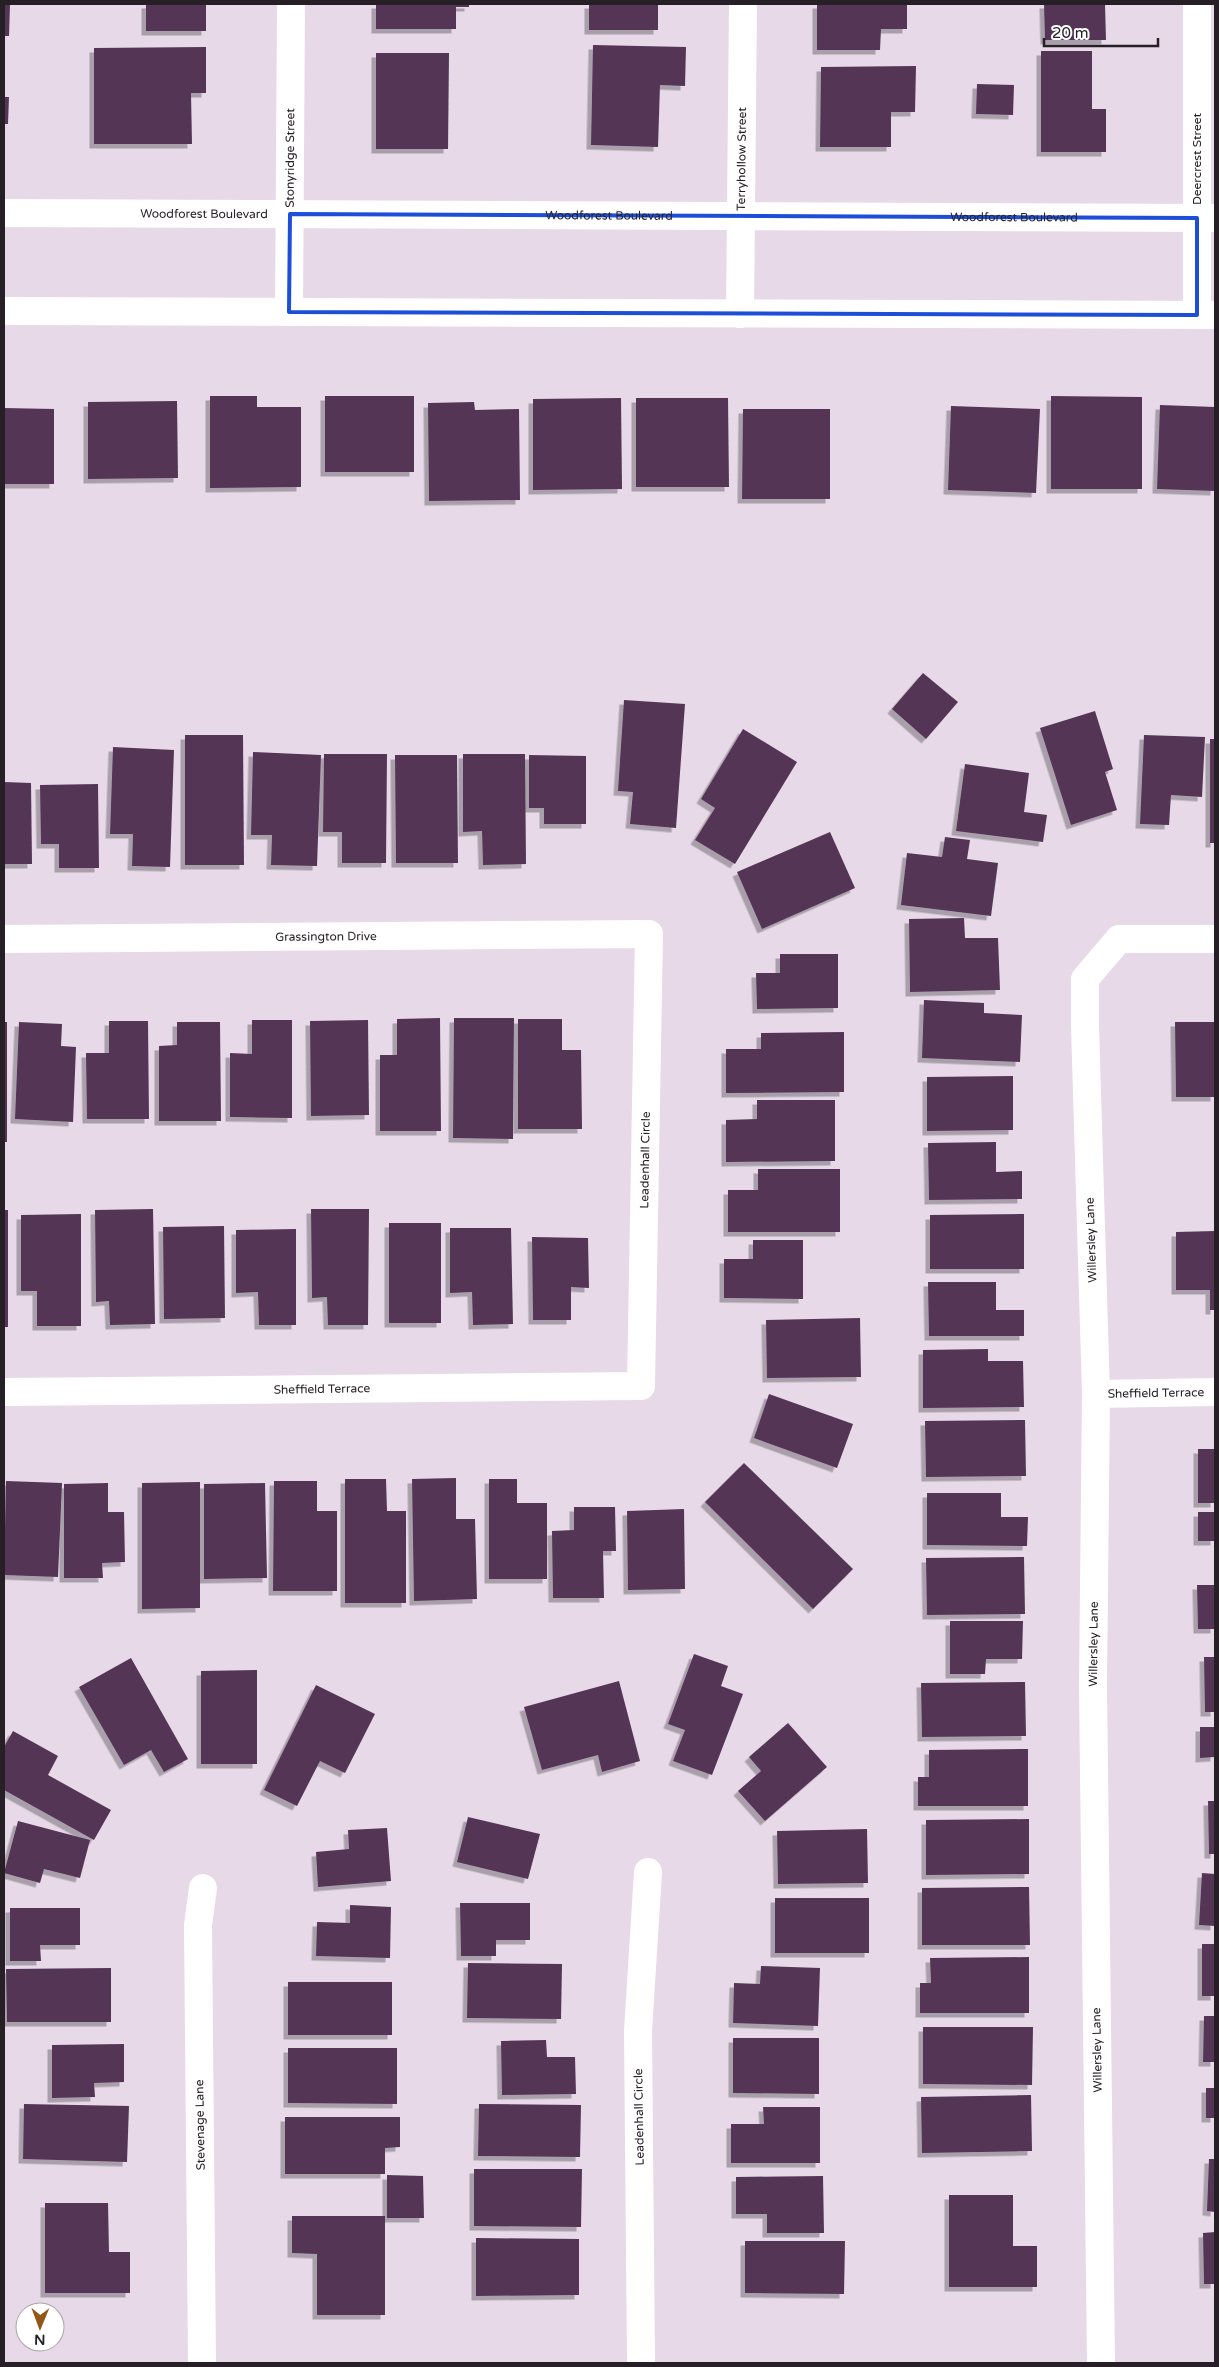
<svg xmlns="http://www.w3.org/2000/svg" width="1219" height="2367" font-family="'Varela Round',sans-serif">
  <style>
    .building { fill: #543656; filter: url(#shadow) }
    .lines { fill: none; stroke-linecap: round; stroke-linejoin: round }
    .street { stroke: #fff; stroke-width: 28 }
    .secondary { stroke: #fff; stroke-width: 28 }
    .marked { fill: none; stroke: #1d4ed8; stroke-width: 4; stroke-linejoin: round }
    .labels { text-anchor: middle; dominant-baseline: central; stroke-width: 5; stroke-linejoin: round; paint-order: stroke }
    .street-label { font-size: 12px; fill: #262026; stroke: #fff }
  </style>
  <defs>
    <filter id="shadow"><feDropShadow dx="-4.5" dy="4.5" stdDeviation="0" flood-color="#0004"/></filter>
  </defs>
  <rect width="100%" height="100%" fill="#e7d9e8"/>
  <g class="building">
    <polygon points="4,4 10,4 9,36 4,36"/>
    <rect x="146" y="4" width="60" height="27"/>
    <polygon points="376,4 469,4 469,7 456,7 456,29 376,29"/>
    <rect x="589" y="4" width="69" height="26"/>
    <polygon points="817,4 907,4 907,29 881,29 880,50 817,50"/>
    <polygon points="1044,4 1105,4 1106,40 1045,40"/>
    <polygon points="593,45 686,47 685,86 660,85 658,147 591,145"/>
    <polygon points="206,47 206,93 191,93 192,144 94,144 94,48"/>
    <polygon points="1041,51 1092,51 1092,109 1106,109 1106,152 1041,152"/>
    <polygon points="376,53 449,53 448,149 376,149"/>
    <polygon points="916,66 915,112 891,112 891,147 820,147 821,67"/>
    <polygon points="977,84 1014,85 1013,115 976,114"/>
    <polygon points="4,97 9,97 8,124 4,124"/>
    <polygon points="210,396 257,396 257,407 301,407 301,487 210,488"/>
    <rect x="325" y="396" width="89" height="76"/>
    <polygon points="1051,396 1142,397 1142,489 1051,489"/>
    <polygon points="621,398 622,489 533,490 533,399"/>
    <polygon points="636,398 728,398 729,487 636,487"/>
    <polygon points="177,401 178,478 88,479 88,402"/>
    <polygon points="474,402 475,410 519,409 520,500 429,501 428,403"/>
    <polygon points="1160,405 1215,407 1215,491 1157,489"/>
    <polygon points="951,406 1040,409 1036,493 948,490"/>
    <polygon points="4,408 54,409 54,484 4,484"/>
    <polygon points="743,409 830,409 830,499 742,499"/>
    <polygon points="923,673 958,702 926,739 892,709"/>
    <polygon points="624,700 685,704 676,828 630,824 633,792 618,791"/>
    <polygon points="1095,711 1113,769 1105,772 1117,810 1071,825 1040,728"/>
    <polygon points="743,729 797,762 735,864 695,840 715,808 701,799"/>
    <polygon points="185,735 243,735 244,865 185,865"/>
    <polygon points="1144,735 1205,737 1202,797 1171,795 1169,825 1140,824"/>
    <rect x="1210" y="739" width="5" height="104"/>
    <polygon points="113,747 174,750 170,867 132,866 133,834 110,834"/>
    <polygon points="253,752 321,755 317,866 271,865 272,835 251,835"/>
    <polygon points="324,754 387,754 386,863 342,863 342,832 323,832"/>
    <polygon points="463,754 525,754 526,864 483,865 482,831 463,832"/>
    <polygon points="395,755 457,755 458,863 396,863"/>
    <polygon points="529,755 586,756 586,824 544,824 544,808 529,808"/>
    <polygon points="965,764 1029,773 1024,812 1047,815 1043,842 956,831"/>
    <polygon points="4,782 31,783 32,864 4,864"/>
    <polygon points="98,784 99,868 59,868 59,844 41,844 40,785"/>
    <polygon points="830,832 855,888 762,929 737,872"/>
    <polygon points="945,837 970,840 967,859 998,863 991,916 901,905 907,853 942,857"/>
    <polygon points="964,918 965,938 998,938 1000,990 910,992 909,919"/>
    <polygon points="780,954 838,954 838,1008 757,1009 756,973 780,973"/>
    <polygon points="924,1000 984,1003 984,1013 1022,1015 1020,1062 922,1058"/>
    <polygon points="440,1018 441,1131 380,1131 380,1055 397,1055 397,1019"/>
    <polygon points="454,1018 514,1018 513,1139 453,1138"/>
    <polygon points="518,1019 562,1019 562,1050 581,1050 582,1129 518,1129"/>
    <polygon points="252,1020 292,1020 292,1118 230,1117 230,1053 252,1054"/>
    <polygon points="368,1020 369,1115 311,1116 310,1021"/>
    <polygon points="109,1021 148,1021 149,1119 87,1119 86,1053 109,1053"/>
    <rect x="4" y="1022" width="3" height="120"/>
    <polygon points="19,1022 62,1024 61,1046 76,1047 73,1122 15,1119"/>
    <polygon points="177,1022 220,1022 221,1121 159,1121 159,1046 177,1045"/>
    <polygon points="1175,1022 1215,1022 1215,1097 1176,1097"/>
    <polygon points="844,1032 844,1092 726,1093 726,1049 761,1049 761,1033"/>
    <polygon points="1013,1076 1013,1130 927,1131 927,1077"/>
    <polygon points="757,1100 835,1100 835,1161 726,1162 726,1120 757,1119"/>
    <polygon points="996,1142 996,1172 1022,1171 1022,1199 929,1200 928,1143"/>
    <polygon points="758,1169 840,1169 840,1232 728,1232 728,1190 758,1190"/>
    <polygon points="153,1209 155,1324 110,1325 109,1301 96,1302 95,1210"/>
    <polygon points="311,1209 369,1209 368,1325 328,1325 327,1297 312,1298"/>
    <rect x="4" y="1210" width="4" height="117"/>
    <polygon points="81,1214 81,1326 37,1326 37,1291 21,1291 21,1215"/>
    <polygon points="1024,1214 1024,1269 930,1269 930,1215"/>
    <rect x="389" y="1223" width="52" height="100"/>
    <polygon points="224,1226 225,1318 164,1319 163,1227"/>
    <polygon points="450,1228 511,1228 513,1324 473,1325 472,1292 450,1293"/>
    <polygon points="296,1229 296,1325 259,1325 258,1292 236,1293 236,1230"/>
    <polygon points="1215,1231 1215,1310 1210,1310 1210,1290 1176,1290 1176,1232"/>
    <polygon points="532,1237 588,1238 589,1288 571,1287 571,1320 533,1320"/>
    <polygon points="753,1240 803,1240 803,1299 724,1298 724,1259 753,1259"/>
    <polygon points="928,1282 996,1282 996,1310 1024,1310 1024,1336 929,1336"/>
    <polygon points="860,1318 861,1377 767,1378 766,1320"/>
    <polygon points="988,1349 988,1361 1023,1361 1024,1407 923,1408 923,1350"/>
    <polygon points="769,1394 853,1424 837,1468 754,1438"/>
    <polygon points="1025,1420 1026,1476 926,1477 925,1421"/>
    <rect x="1198" y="1449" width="17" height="54"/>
    <polygon points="744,1463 853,1569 813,1609 705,1502"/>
    <polygon points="456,1478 456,1519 475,1519 477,1599 414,1601 412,1479"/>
    <polygon points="345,1479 386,1479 387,1511 406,1511 406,1603 345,1603"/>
    <polygon points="489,1479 517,1479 517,1503 547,1503 547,1579 489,1579"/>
    <polygon points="6,1481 62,1483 58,1577 4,1575"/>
    <polygon points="274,1481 317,1481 317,1511 337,1511 337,1591 273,1591"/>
    <polygon points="200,1482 200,1608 142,1609 142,1483"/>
    <polygon points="108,1483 108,1512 124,1512 125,1562 102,1563 103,1578 64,1578 64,1484"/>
    <polygon points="265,1483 267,1578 204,1579 204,1484"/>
    <polygon points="927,1493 1001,1493 1001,1517 1028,1517 1027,1546 927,1545"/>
    <polygon points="574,1507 615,1507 616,1551 603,1551 604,1598 553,1598 552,1531 574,1530"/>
    <polygon points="684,1509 685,1589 628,1590 627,1511"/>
    <rect x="1198" y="1512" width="17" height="29"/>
    <polygon points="1024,1557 1025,1614 927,1615 926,1558"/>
    <polygon points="1197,1585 1215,1585 1215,1629 1198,1629"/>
    <polygon points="950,1621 1023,1621 1022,1659 986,1659 985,1674 950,1674"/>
    <polygon points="694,1654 728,1666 721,1686 743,1694 712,1775 673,1761 685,1730 668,1724"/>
    <polygon points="1204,1657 1215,1657 1215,1712 1205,1712"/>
    <polygon points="131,1658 188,1759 164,1772 151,1750 124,1765 79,1687"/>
    <polygon points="257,1670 257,1764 201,1764 201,1671"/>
    <polygon points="619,1681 640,1761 602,1772 598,1755 542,1770 524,1707"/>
    <polygon points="1025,1682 1026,1736 922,1737 921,1683"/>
    <polygon points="316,1685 375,1714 345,1773 320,1761 297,1806 264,1790"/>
    <polygon points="788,1723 827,1767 765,1821 738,1791 761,1771 749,1757"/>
    <polygon points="1200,1727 1215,1727 1215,1757 1200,1758"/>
    <polygon points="13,1731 58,1756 48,1775 111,1810 94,1840 4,1790 4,1747"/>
    <polygon points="1028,1749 1028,1806 918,1806 918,1777 929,1777 929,1750"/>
    <polygon points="1208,1801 1215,1801 1215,1854 1209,1854"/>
    <polygon points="468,1817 540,1834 528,1879 457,1862"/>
    <polygon points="1029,1819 1029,1874 926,1875 926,1820"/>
    <polygon points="18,1821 90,1840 80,1878 44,1869 40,1883 4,1873"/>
    <polygon points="387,1828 391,1881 318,1887 316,1852 349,1849 348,1830"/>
    <polygon points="867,1829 868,1883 778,1884 777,1831"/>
    <polygon points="1202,1873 1215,1874 1215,1926 1199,1925"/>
    <polygon points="1029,1887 1030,1945 922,1945 922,1888"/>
    <rect x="775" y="1898" width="94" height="55"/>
    <polygon points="460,1903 530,1903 530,1940 496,1940 496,1956 461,1956"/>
    <polygon points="350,1905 391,1907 390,1958 316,1956 317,1922 350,1923"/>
    <polygon points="10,1908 80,1908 80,1945 40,1945 41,1961 10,1961"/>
    <rect x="1202" y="1944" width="13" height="52"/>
    <polygon points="1029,1957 1029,2013 920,2013 920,1983 931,1983 930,1958"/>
    <polygon points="468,1963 562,1964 561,2019 467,2018"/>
    <polygon points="761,1966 820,1968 818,2026 733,2023 734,1983 760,1984"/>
    <polygon points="111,1968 111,2022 7,2022 6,1969"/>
    <rect x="288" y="1982" width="104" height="53"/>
    <polygon points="1204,2016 1215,2016 1215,2062 1203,2062"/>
    <polygon points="923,2027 1033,2027 1032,2085 923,2084"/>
    <polygon points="733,2038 819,2038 819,2094 733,2093"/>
    <polygon points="546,2040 547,2057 575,2057 576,2094 502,2095 501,2041"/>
    <polygon points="124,2044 124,2082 94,2083 95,2097 52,2098 52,2045"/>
    <polygon points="288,2048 397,2048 397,2104 288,2103"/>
    <rect x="1206" y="2088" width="9" height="30"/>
    <polygon points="1031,2095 1032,2151 922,2153 921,2097"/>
    <polygon points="24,2104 129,2106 127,2162 23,2159"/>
    <polygon points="479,2104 581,2105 580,2157 478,2156"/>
    <polygon points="763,2107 820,2107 820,2163 731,2163 731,2124 764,2124"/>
    <polygon points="285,2117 400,2117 400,2147 385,2148 385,2174 285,2174"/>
    <polygon points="1209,2159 1215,2159 1215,2212 1207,2211"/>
    <polygon points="474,2169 582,2169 581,2227 474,2226"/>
    <polygon points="387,2175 423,2176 424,2218 387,2218"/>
    <polygon points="823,2176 824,2233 767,2233 767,2214 736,2214 736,2177"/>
    <polygon points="949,2195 1013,2195 1013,2246 1037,2246 1037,2287 949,2287"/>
    <polygon points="45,2203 108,2203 109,2252 130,2252 130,2293 45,2293"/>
    <polygon points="292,2216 385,2216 385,2315 317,2315 317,2254 292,2253"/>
    <polygon points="1215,2232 1215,2284 1204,2284 1203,2233"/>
    <polygon points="476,2238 579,2239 579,2295 476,2296"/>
    <polygon points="745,2241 845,2241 844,2294 745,2293"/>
  </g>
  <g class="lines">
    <g class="street">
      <path id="s1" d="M289,312l2,-308"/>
      <path id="s2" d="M740,314l3,-310"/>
      <polyline points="1197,315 1197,4"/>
      <path id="s3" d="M4,939l645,-5 -8,452 -637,6"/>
      <path id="s4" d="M1096,1394l119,-2"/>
      <polyline points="202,2363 198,1925 203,1888"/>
      <polyline points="641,2363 638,2031 648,1872"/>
      <path id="s5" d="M1101,2363l-8,-678 3,-291 -11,-368v-47l34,-40h96"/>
    </g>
    <g class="secondary">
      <path id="s6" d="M4,213l1211,5"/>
      <polyline points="4,311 1215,315"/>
    </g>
  </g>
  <path class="marked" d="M290,214l907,4v97l-908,-3z"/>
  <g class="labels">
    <g class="street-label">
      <text stroke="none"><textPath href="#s1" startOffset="154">Stonyridge Street</textPath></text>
      <text stroke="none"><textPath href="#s2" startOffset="155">Terryhollow Street</textPath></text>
      <text transform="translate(1197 159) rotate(-90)">Deercrest Street</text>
      <text stroke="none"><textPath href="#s6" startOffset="200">Woodforest Boulevard</textPath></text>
      <text stroke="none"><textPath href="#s6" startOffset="605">Woodforest Boulevard</textPath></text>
      <text stroke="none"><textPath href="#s6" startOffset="1010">Woodforest Boulevard</textPath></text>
      <text stroke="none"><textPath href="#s3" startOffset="322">Grassington Drive</textPath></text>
      <text transform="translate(645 1160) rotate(-89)">Leadenhall Circle</text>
      <text transform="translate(1091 1240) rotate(-92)">Willersley Lane</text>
      <text transform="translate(322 1389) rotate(-1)">Sheffield Terrace</text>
      <text stroke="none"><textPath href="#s4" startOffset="60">Sheffield Terrace</textPath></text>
      <text stroke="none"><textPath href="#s5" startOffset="719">Willersley Lane</textPath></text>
      <text transform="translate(1097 2050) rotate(-91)">Willersley Lane</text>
      <text transform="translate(639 2117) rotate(-91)">Leadenhall Circle</text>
      <text transform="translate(200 2125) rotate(-91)">Stevenage Lane</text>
    </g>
  </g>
  <rect width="1219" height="2367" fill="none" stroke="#262026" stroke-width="10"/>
  <g transform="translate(40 2327) rotate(181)"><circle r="24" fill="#ffffff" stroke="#a8a6a8"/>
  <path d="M0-4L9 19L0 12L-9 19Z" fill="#925616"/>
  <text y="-8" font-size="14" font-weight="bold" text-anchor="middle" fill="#262026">N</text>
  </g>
  <path d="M1044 38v8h114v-8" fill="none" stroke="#262026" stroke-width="2.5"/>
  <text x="1052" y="38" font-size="15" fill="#262026" stroke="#ffffff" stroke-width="4" paint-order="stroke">20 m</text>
</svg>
